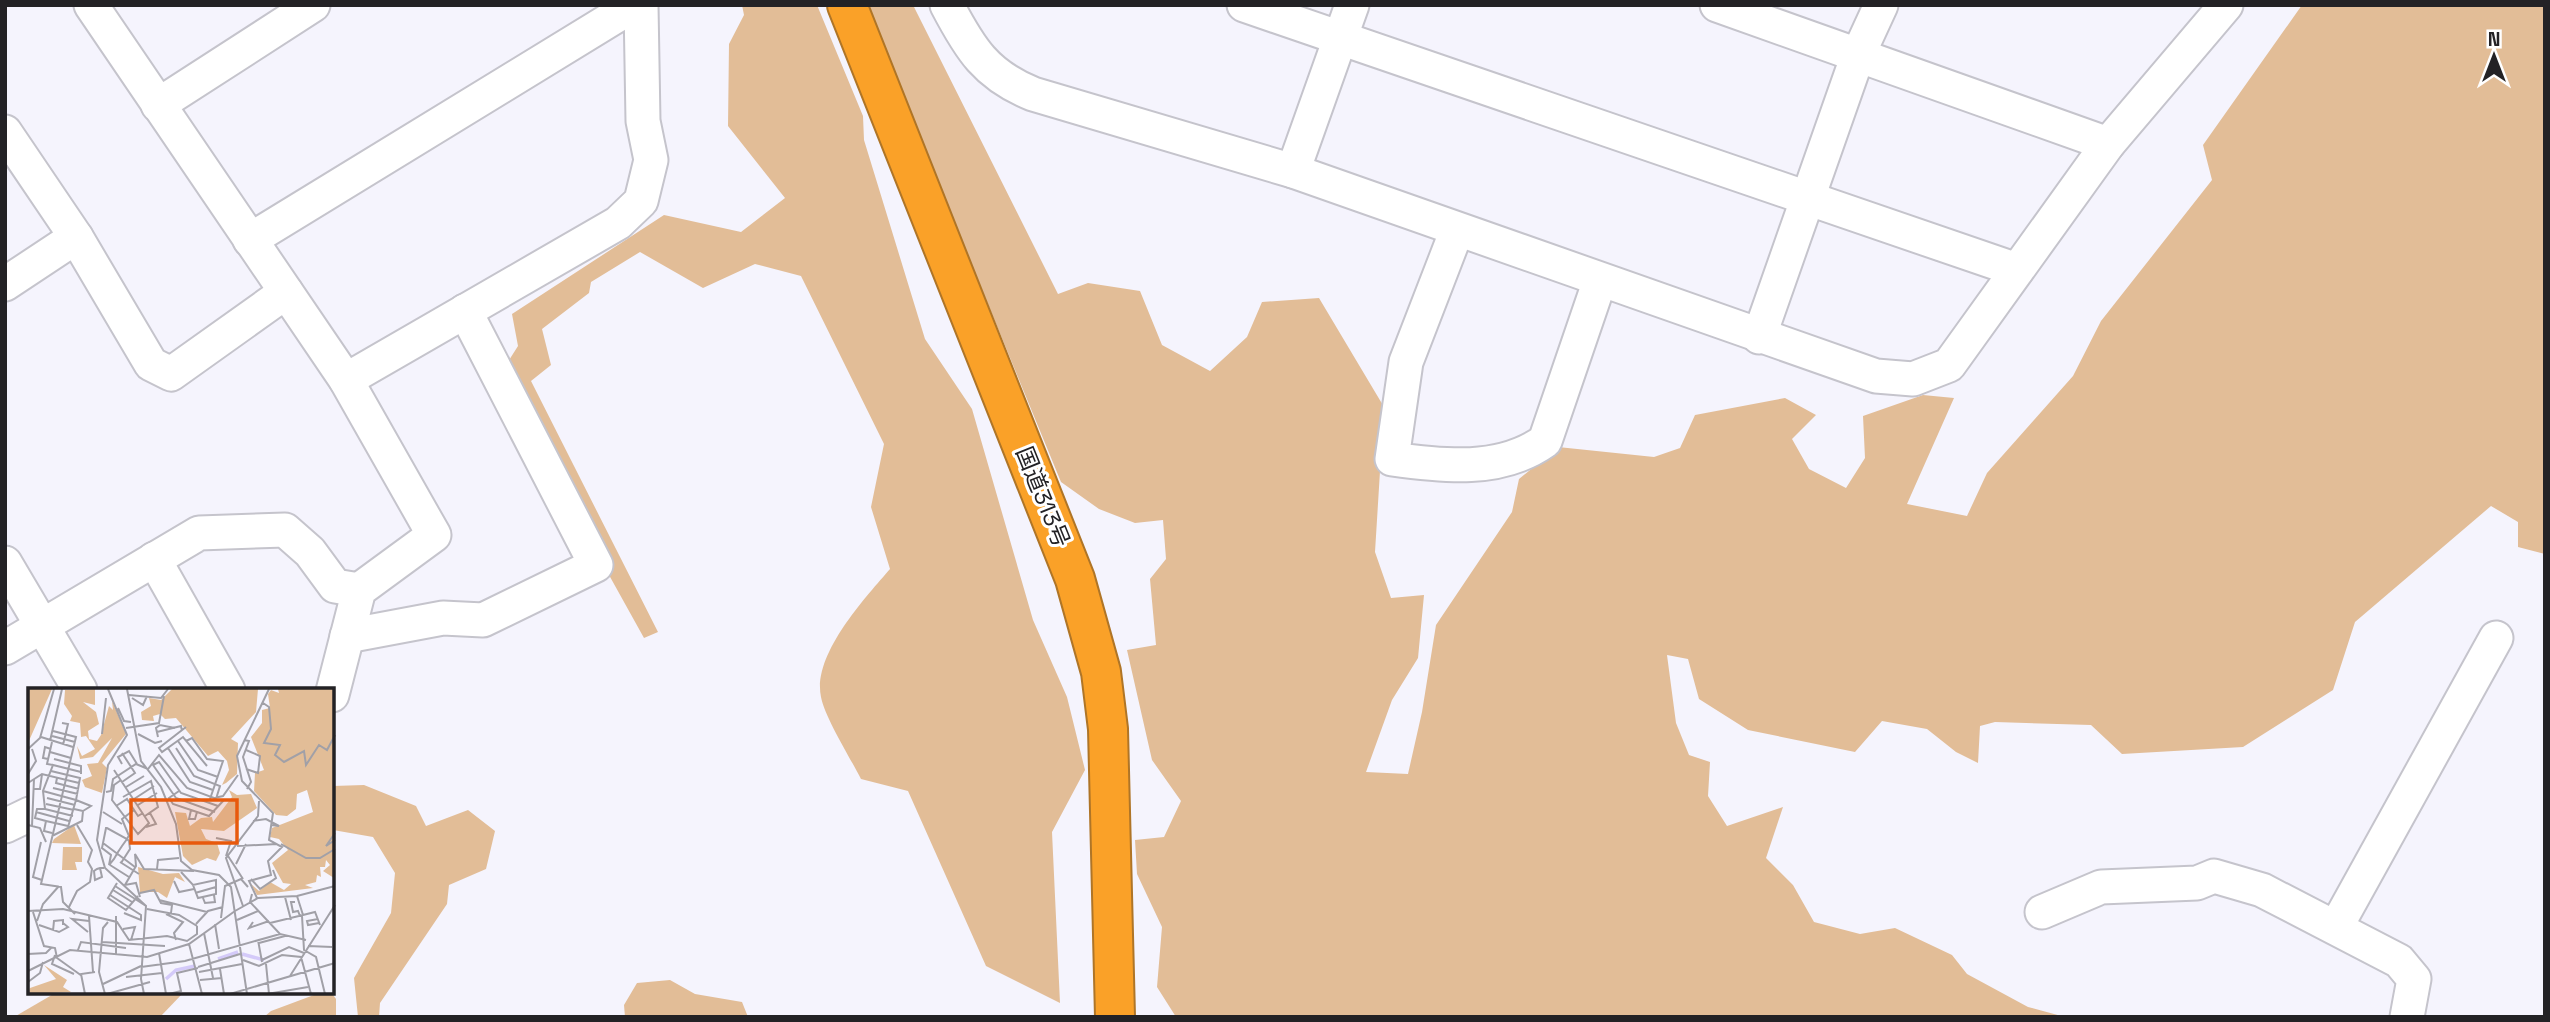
<svg xmlns="http://www.w3.org/2000/svg" width="2550" height="1022" font-family="'Space Grotesk','Noto Sans JP',sans-serif">
  <style>
    .green { fill: #e2bd97 }
    .lines { fill: none; stroke-linecap: round; stroke-linejoin: round }
    .minor-casing { stroke: #c5c4cc; stroke-width: 37 }
    .highway-casing { stroke: #af7527; stroke-width: 42 }
    .minor { stroke: #fff; stroke-width: 33 }
    .highway { stroke: #faa128; stroke-width: 38 }
    .labels { text-anchor: middle; dominant-baseline: central; stroke-width: 6; stroke-linejoin: round; paint-order: stroke }
    .street-label { font-size: 23px; fill: #232225; stroke: #fff }
    .inset-river { fill: none; stroke: #d4caf9; stroke-width: 3.5 }
    .inset-road { fill: none; stroke: #a1a0a7; stroke-width: 2 }
    .view { fill: #e8590c; fill-opacity: 0.15; stroke: #e8590c; stroke-width: 3.5 }
    .inset-edge { fill: none; stroke: #232225; stroke-width: 3.5 }
  </style>
  <rect width="100%" height="100%" fill="#f5f4fd"/>
  <g class="green">
    <path d="M742,5h75l46,111 1,24 61,199 47,70 61,211 34,77 18,73 -33,62 8,171 -74,-37 -78,-175 -47,-12c-10,-20 -36,-61 -40,-82 -9,-42 44,-99 69,-128l-19,-62 13,-63 -83,-168 -46,-12 -52,24 -63,-36 -49,30 -2,11 -47,36 9,36 -20,16 127,251 -14,6 -45,-81 -95,-189 14,-22 -6,-32 152,-99 77,17 44,-34 -57,-72 1,-82 15,-29z"/>
    <polygon points="865,5 913,5 1058,294 1088,283 1140,291 1162,345 1210,371 1247,337 1262,302 1319,298 1384,407 1375,552 1391,598 1424,595 1418,658 1392,700 1366,772 1408,774 1422,712 1436,625 1512,512 1519,479 1558,447 1654,457 1680,448 1695,415 1785,398 1816,415 1792,439 1809,469 1846,488 1865,458 1863,416 1923,395 1954,398 1907,504 1967,516 1987,473 2073,376 2101,321 2212,180 2203,145 2302,5 2545,5 2545,554 2518,547 2518,522 2491,506 2355,622 2333,690 2243,747 2122,754 2091,725 1995,722 1980,726 1978,763 1956,752 1927,729 1882,721 1855,752 1748,730 1699,699 1688,659 1667,655 1676,723 1689,755 1710,762 1708,796 1727,826 1783,807 1766,858 1793,885 1814,922 1860,934 1895,928 1952,955 1967,974 2028,1007 2065,1017 1176,1017 1157,987 1162,927 1137,874 1135,840 1164,837 1181,801 1152,760 1127,650 1156,645 1150,579 1166,559 1163,520 1135,523 1099,509 1061,482"/>
    <polygon points="364,785 416,806 426,826 468,810 495,831 486,869 449,885 447,904 380,1003 379,1017 358,1017 354,978 391,913 395,873 373,837 333,830 333,786"/>
    <polygon points="670,980 695,994 742,1002 748,1017 625,1017 624,1005 637,983"/>
    <polygon points="57,992 184,992 160,1017 14,1017"/>
    <polygon points="322,992 331,992 336,999 336,1017 264,1017 271,1011"/>
  </g>
  <g class="lines">
    <g class="minor-casing">
      <g id="minor">
        <polyline points="91,5 346,380 434,535 359,590 332,695"/>
        <path d="M947,5c23,44 39,70 86,89l260,77 583,205 37,3 36,-14 159,-221 118,-139"/>
        <polyline points="1244,5 2017,270"/>
        <polyline points="1717,5 2108,144"/>
        <polyline points="158,105 313,5"/>
        <polyline points="5,132 76,237"/>
        <polyline points="1293,171 1352,5"/>
        <path d="M1457,230l-51,132 -14,97c51,7 108,14 153,-18l55,-161"/>
        <polyline points="250,240 634,5"/>
        <polyline points="5,284 76,237 151,364 171,374 286,292"/>
        <polyline points="1759,337 1858,55 1881,5"/>
        <polyline points="346,380 618,223 641,201 651,160 643,121 641,5"/>
        <polyline points="154,559 228,690"/>
        <polyline points="5,563 80,690"/>
        <polyline points="347,636 443,618 483,620 596,565 465,311"/>
        <polyline points="5,648 199,533 285,530 310,552 335,586 359,590"/>
        <polyline points="5,826 30,814"/>
        <polyline points="2042,912 2101,887 2197,883 2214,876 2262,890 2399,961 2414,979 2407,1017"/>
        <polyline points="2336,927 2496,638"/>
      </g>
    </g>
    <g class="highway-casing">
      <polyline id="highway" points="847,5 1075,579 1101,672 1108,729 1115,1017"/>
    </g>
    <use href="#minor" class="minor"/>
    <use href="#highway" class="highway"/>
  </g>
  <g class="labels">
    <g class="street-label">
      <text transform="translate(1043 497) rotate(68)">国道313号</text>
    </g>
  </g>
  <g transform="translate(28 688)">
    <rect width="306" height="306" fill="#f5f4fd"/>
    <path d="M0,1h24l-24,54zM67,1v16l-12,-3 13,10 3,12 -11,7 1,8 8,2 4,-6 8,-29 4,4 -1,-9 14,33 -24,29 5,5 -5,25 -17,-6 -3,-7 10,-4 -5,-12 11,-1 14,-25 -19,19 -13,2 -3,-13 5,10 13,-7 -9,-13 -5,1 -1,-14 -10,-2 2,-5 -8,-12 1,-14zM144,1h86l-2,23 -25,27 7,4 -1,31 -11,9 -4,2 7,-15 -2,-9 -9,-10 -10,5 -32,-38 -11,1 -5,-5 -7,2 1,5 -12,-1 -1,-8 10,-6 -2,-8 12,2zM250,1h56v189l-11,-7 7,-6 -4,-5 -1,7h-5l1,10 -4,-2 -1,7 -11,3 8,3 -56,7 -6,-11 8,7 11,-9 14,8 7,-6 -8,-1 -11,-20 16,-13 -9,-11 -9,-2 2,-9 41,-16 -6,-22 -10,4 -1,15 -9,7 -11,-1 -22,-24 1,-18 9,-3 -13,-33 11,-14v-13l8,-2 -2,-14 3,-4 8,3zM201,102l8,5 14,-1 6,14 -33,23 -23,-2 5,10 11,4 3,10 -4,8 -9,-3 -15,7 -9,-9 -8,-44 11,1 4,13 11,-8 11,-1 1,5 19,-25zM46,137l7,19 -29,-1 2,-4zM35,159h19v15h-7l2,8h-15zM110,179l25,7 16,-1 6,9 -10,-5 -8,21 -9,-6h-18zM16,277l23,15 -4,7 8,5 -43,2 2,-6 26,-9z" fill="#e2bd97"/>
    <path class="inset-river" d="M214,266l22,6M190,271l20,-7M138,291l10,-9 19,-4"/>
    <path class="inset-road" d="M80,1l19,46 -19,30 -11,75 8,28 41,38 -5,73 3,15M99,1l14,72 20,26 15,37 5,37 11,9 27,5 12,12 16,107M101,7l32,3 7,-9M104,10l11,7 4,-9M235,15l6,4 2,22 -7,14 16,2 -5,10 9,7 20,-11 2,14 13,-20 8,5 8,-15M90,20l6,13 7,1M34,35l6,1 -5,21M158,39l-27,21 3,4 21,-15 24,29M98,40l33,-5 5,-27M25,43l23,6 -35,147 20,3 2,15 12,12M129,44l24,-6 1,5M74,46l4,-36M110,46l17,9 7,-2M24,48l23,6M13,49l32,10M130,49l-2,-9 4,-3 15,3M216,52l5,1 -6,16 8,25 -4,7M22,53l12,-52M150,53l20,29 20,7M158,53l6,-3 15,21 16,2 -13,38M24,54l-5,22 6,1M140,60l22,34 23,8M148,60l18,28 26,10 -4,13M0,61l12,-11 14,-49M218,62l14,6 -2,17 -12,-4M22,64l21,6M20,71l-5,-1 2,-11 6,2M26,71l27,7v8M94,76l-4,-7 11,-6 8,13M86,82l35,53 -11,11 -26,-34 2,-15 7,-5M23,83l29,7 -4,22 15,6 -8,5M0,86l8,-13 -4,-12M29,90l-1,5 23,6M94,94l13,-9 -13,-20M0,95l14,-9 37,9M98,99l18,-11M25,100l25,6M5,101h7l2,-15M15,103l33,9 -8,27M151,103l-10,7 4,6 36,12 15,-16M78,104l5,-1 2,-12 23,-15 12,5 11,-14 28,33 27,10 9,-2 15,-21M95,109l28,-16 7,26 -13,9M19,110l28,7M106,111l20,-13M18,116l28,6M110,117l19,-12M88,118l11,-7 7,11M17,121l28,7M163,122l-2,9h6l2,-7M8,124l33,9M75,124l19,12M187,124l-39,-14 -23,-33 6,-3 22,31 37,13M18,133l22,5M225,133l13,-2 13,7 -8,-1M0,137l12,3 6,14M4,138l2,-47M118,139l10,-3 -6,-11M24,145l-8,-2 2,-10 -11,-3 2,-9h8l-2,-18 10,-26 28,7M307,145l-9,13 9,-6M24,148l30,-15 1,-10 -9,-2M188,150l15,3 -5,15M13,154l-8,35 9,3M75,155l32,24M253,156l25,14h14l15,-9M209,158l40,-2M200,168l15,23M92,174l19,12M93,175l9,-14 -1,-8 -2,-2 -20,-11h-1l-4,20 9,7 -2,10 5,-6 4,-7 4,-6 5,-7 1,-2 1,-1 -7,-17 12,-9 4,6 5,-3M208,176l10,-20M82,177l19,12M72,180l2,9 -7,3 -1,-9 3,-2 3,-1h4M129,181l1,-9 21,-2M153,184l12,13 23,-5v14l-18,4 -5,-13M223,191l9,10 16,-11 -3,-8M146,193l5,11 15,-3M89,195l-9,15 18,12 12,-14M87,198l31,20M85,202l19,12M112,205l14,-3 7,13 11,2 -1,8M167,205l21,-6M224,206l-2,8 30,32M82,207l31,20v5l-17,-7M112,209l-4,-14 -11,2 11,-19 -1,-12 9,15 50,2M257,209l6,23M175,210l2,5 10,-1 -1,-7M229,210l-8,-17 22,-6 -3,-14 14,-14 -13,-7 4,-27 -31,-32 -5,-25 32,-67M131,212l48,12M267,214h-4l2,10 5,-1 2,5M215,218l-17,-48 32,-42 1,-15M41,219l8,-16 13,-9 2,-13 -4,-7 4,-12 -15,-25M119,221l32,6 18,11M0,223l35,-2 54,13 12,18 38,-4 20,5 10,-7v-8M207,223l23,-13 39,-2 38,-10M5,224l11,34 11,2 2,10 25,18M138,226l17,8 -9,11 2,7M275,227l12,-3 5,13M61,228l4,56M88,228v39M274,228l2,34 12,7 9,37M193,230l4,-32 16,-7 7,8M290,231l-11,2 1,4 11,-2M209,232l21,-9M9,233l6,-17 16,-18M225,234l-4,6 20,-7M242,235l33,-8 -6,-19M168,236l12,-13 15,-4M187,236l4,25M11,237l20,7 9,-5 -5,-4M95,241l12,-2 -4,13M25,243l1,-10 9,-1v5M60,244l-16,-13 17,2M176,245l9,45M230,252l4,22M74,254l63,4M231,255l26,-7M161,256l13,50M280,258l24,1M50,262l3,-8 45,6M131,265l7,41M0,266l18,-1 5,-5M27,267l-3,9 22,10M215,272l16,6 23,-11 19,2 10,37M234,272l27,-13 15,6M238,276l3,30M113,279l44,-6 95,-27 26,6M170,279l42,-13M192,281l4,25M0,283l42,-21 77,7 42,-13 46,-33M171,284l43,-8M262,288l45,-71M98,289l36,-4M172,292l22,-2M0,294l12,-9 3,-11M75,296l38,-18M57,306l-4,-20 14,-2M77,306l-6,-22 4,-44 5,-6M79,306l43,-12M141,306l12,-3 -4,-18 21,-5M202,306l105,-31M239,306l41,-7"/>
    <path class="view" d="M103,112h106v43h-106z"/>
    <rect width="306" height="306" class="inset-edge"/>
  </g>
  <rect width="2550" height="1022" fill="none" stroke="#232225" stroke-width="14"/>
  <g transform="translate(2494 56)" stroke="#ffffff" stroke-width="5" paint-order="stroke">
  <path d="M0-5L12 26L0 18L-12 26Z" fill="#232225"/>
  <text y="-10" font-size="19" font-weight="bold" text-anchor="middle" fill="#232225">N</text>
  </g>
</svg>
